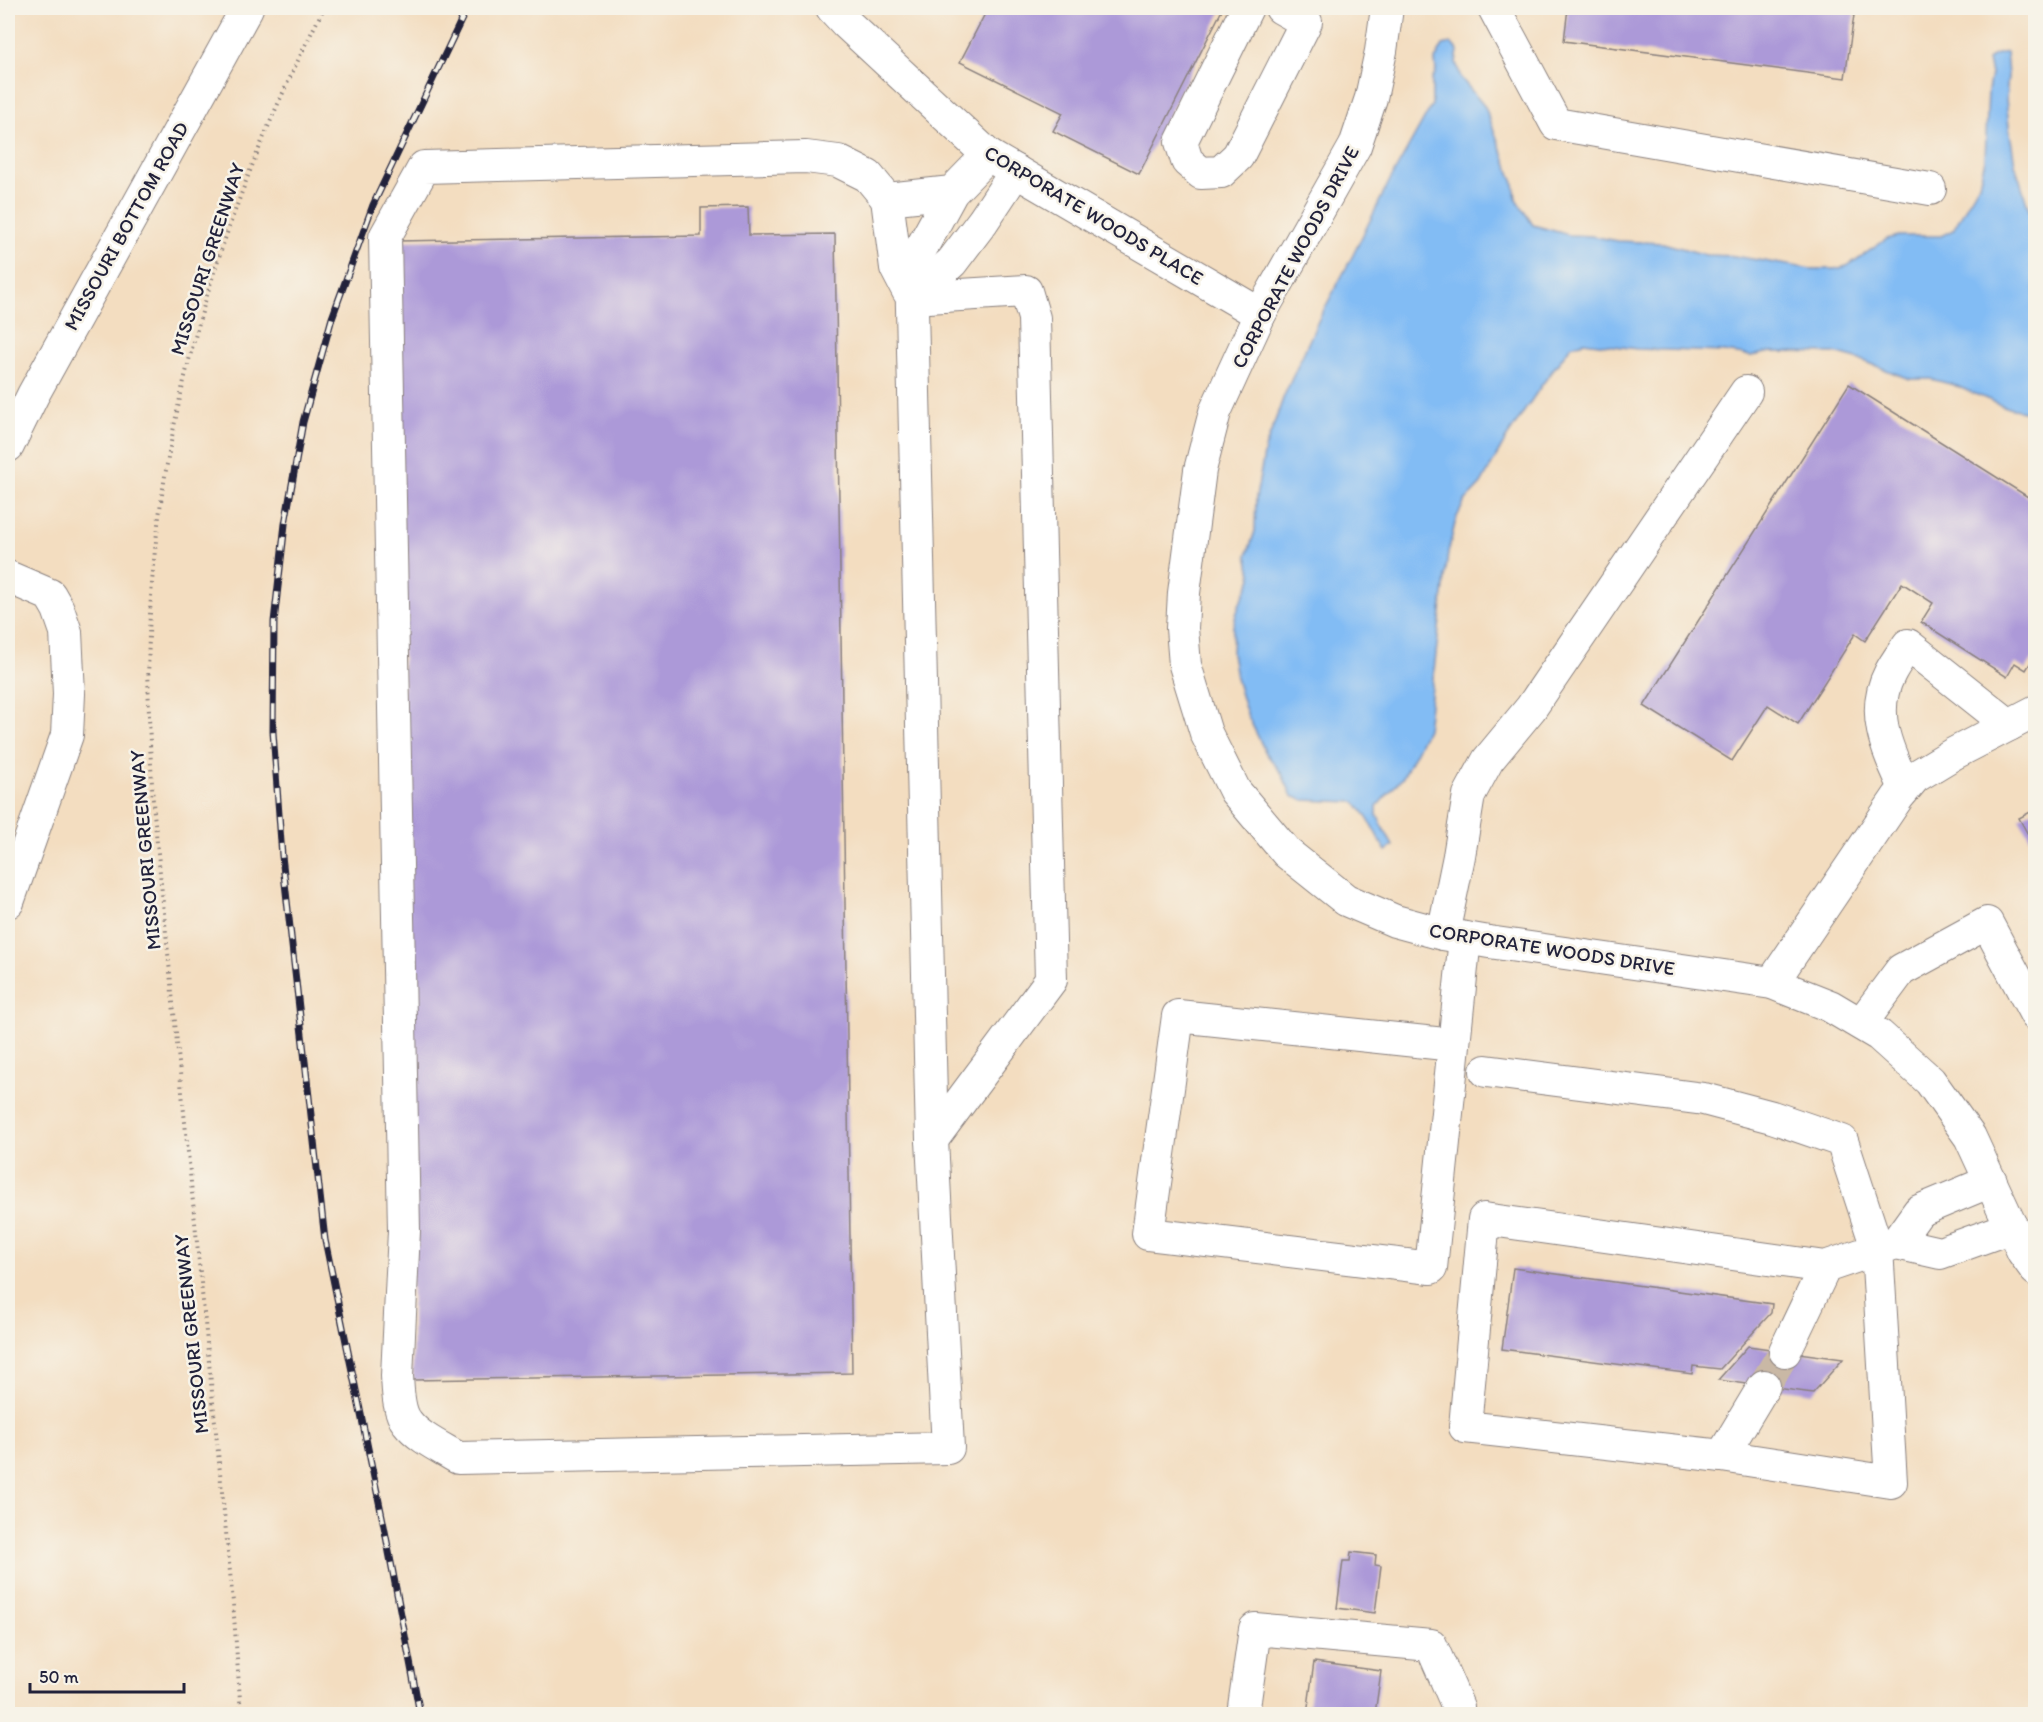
<svg xmlns="http://www.w3.org/2000/svg" width="2043" height="1722" font-family="Itim,sans-serif">
  <style>
    .water { fill: #82bcf4; stroke: #526f98; stroke-width: 1.5 }
    .building { fill: #ac99d8 }
    .lines { fill: none; stroke-linecap: round; stroke-linejoin: round }
    .minor-tunnel { stroke: #c9b8a5; stroke-width: 32; stroke-dasharray: 32 16; stroke-linecap: butt }
    .minor-casing { stroke: #8a807e; stroke-width: 34 }
    .path { stroke: #8a807e; stroke-width: 4; stroke-dasharray: 1.5 4.5; stroke-linecap: butt }
    .minor { stroke: #fff; stroke-width: 32 }
    .rail-casing { stroke: #22223b; stroke-width: 7 }
    .rail { stroke: #f7f3e8; stroke-width: 4.5; stroke-dasharray: 14; stroke-linecap: butt }
    .labels { text-anchor: middle; dominant-baseline: central; stroke-width: 5; stroke-linejoin: round; paint-order: stroke }
    .street-label { font-size: 20px; fill: #22223b; stroke: #f7f3e8 }
  </style>
  <rect width="100%" height="100%" fill="#f7f3e8"/>
  <filter id="ink" filterUnits="userSpaceOnUse"><feTurbulence type="fractalNoise" baseFrequency=".0167" numOctaves="2"/><feDisplacementMap in="SourceGraphic" scale="12" xChannelSelector="R" yChannelSelector="G"/><feConvolveMatrix kernelMatrix="1 2 1 2 8 2 1 2 1" color-interpolation-filters="sRGB"/></filter>
  <filter id="wash" filterUnits="userSpaceOnUse"><feTurbulence type="fractalNoise" baseFrequency=".008" numOctaves="4" result="noise"/><feDisplacementMap in="SourceGraphic" scale="24" xChannelSelector="R" yChannelSelector="G"/><feGaussianBlur stdDeviation="1.35" result="paint"/><feColorMatrix in="noise" values="0 0 0 0 0 0 0 0 0 0 0 0 0 0 0 0 0 1.4 0 .05"/><feComposite in="paint" operator="in"/></filter>
  <g filter="url(#wash)">
    <rect width="100%" height="100%" fill="#f3ddc0"/>
    <path class="water" d="M1451,43l7,8 -2,11 5,16 24,29 29,76 2,16 17,26 36,10 22,1 27,5 45,2 43,12 28,1 77,13h24l12,-3 40,-27 12,-3h42l12,-6 26,-46 6,-24 3,-69 3,-17 -3,-14 6,-5 12,-3 2,24 -2,23 3,28 6,37 20,65v184l-27,-5 -54,-23 -23,-6h-22l-45,-18 -29,-8 -64,-1 -20,4 -27,-4 -87,-3 -53,-7 -13,4 -30,40 -35,53 -25,45 -16,17 -9,18 -8,34 -21,176 -24,48 -26,29v9l16,31 -7,5c-11,-16 -17,-36 -31,-49l-53,-2 -10,-4 -10,-22 -16,-21 -20,-41 -10,-34 -4,-25 1,-27 6,-21 13,-27 -5,-23 8,-24 1,-34 9,-48 19,-53 35,-77 34,-64 36,-73 43,-77v-25l4,-9 -1,-11 8,-15z"/>
    <g id="blocks">
      <g class="building">
        <polygon points="988,8 1223,8 1139,174 1053,131 1063,113 960,62"/>
        <polygon points="1568,8 1855,8 1845,78 1564,41"/>
        <polygon points="748,207 749,235 835,234 852,1373 413,1380 397,241 701,236 701,208"/>
        <polygon points="1849,384 2036,502 2036,654 2026,670 2015,663 2007,677 1921,622 1933,603 1902,583 1865,641 1855,634 1798,724 1768,705 1732,761 1644,706"/>
        <polygon points="2036,809 2036,849 2019,818"/>
        <polygon points="1513,1268 1772,1304 1771,1313 1720,1369 1693,1366 1692,1374 1502,1349"/>
        <polygon points="1748,1346 1843,1359 1813,1393 1718,1380"/>
        <polygon points="1351,1552 1376,1555 1375,1565 1381,1566 1375,1613 1337,1608 1343,1561 1350,1561"/>
        <polygon points="1314,1662 1381,1671 1375,1714 1307,1714"/>
      </g>
    </g>
  </g>
  <g filter="url(#ink)">
    <use href="#blocks" fill-opacity="0" stroke="#8a807e" stroke-width="1.5"/>
    <g class="lines">
      <polyline class="minor-tunnel" points="1764,1386 1785,1351"/>
      <g class="minor-casing">
        <g id="minor">
          <polyline points="832,8 846,23 988,155 1260,314"/>
          <polyline points="1247,8 1181,142 1187,161 1201,173 1221,172 1238,156 1306,22 1281,8"/>
          <polyline points="1387,8 1381,51 1371,98 1355,146 1260,314 1215,412 1200,470 1184,593 1182,628 1185,665 1206,733 1235,791 1287,853 1346,900 1395,921 1443,934 1489,942 1772,983 1830,1006 1879,1035 1930,1081 1970,1137 2023,1252 2036,1270"/>
          <polyline points="1494,8 1556,124 1930,189"/>
          <path d="M952,192l-65,7 -19,-23 -30,-15 -32,-4 -382,10 -39,70 19,994 -7,145c1,14 1,35 10,46 12,16 35,26 51,36l490,-10 -16,-308 -21,-873 41,-75 36,-37"/>
          <polyline points="887,199 896,268 908,291"/>
          <polyline points="912,298 1026,291 1034,318 1051,980 932,1140"/>
          <polyline points="912,298 952,262 983,221 1016,171"/>
          <polyline points="8,446 33,395 247,8"/>
          <polyline points="8,577 50,595 58,609 66,632 69,694 67,735 8,902"/>
          <path d="M1905,788c-17,-37 -36,-75 -15,-115 5,-10 12,-19 18,-28l101,80"/>
          <polyline points="1443,934 1459,856 1469,795 1488,760 1531,708 1746,392"/>
          <polyline points="1772,983 1898,797 1915,777 1953,754 2036,711"/>
          <polyline points="1861,1024 1901,970 1987,923 2036,1015"/>
          <path d="M1454,1045l-276,-29 -30,218 283,34c11,-110 23,-220 34,-330"/>
          <polyline points="1486,1071 1704,1099 1772,1117 1842,1141 1877,1248 1891,1482 1722,1456 1465,1427 1484,1219 1825,1267"/>
          <polyline points="1896,1243 1919,1211 1991,1181"/>
          <polyline points="1785,1351 1825,1267 1896,1243 1940,1253 2012,1227"/>
          <polyline points="1722,1456 1764,1386"/>
          <polyline points="1243,1714 1255,1629 1431,1645 1458,1707 1457,1714"/>
        </g>
      </g>
      <path class="path" d="M241,1714l-8,-112 -80,-799c-3,-56 -6,-112 -4,-168 8,-219 75,-433 175,-627"/>
      <use href="#minor" class="minor"/>
      <g class="rail-casing">
        <polyline id="rail" points="420,1714 384,1526 325,1240 282,856 273,732 274,622 285,524 303,422 332,318 373,205 467,8"/>
      </g>
      <use href="#rail" class="rail"/>
    </g>
  </g>
  <g class="labels">
    <g class="street-label">
      <text transform="translate(1094 215) rotate(31)">CORPORATE WOODS PLACE</text>
      <text transform="translate(126 226) rotate(-61)">MISSOURI BOTTOM ROAD</text>
      <text transform="translate(1295 257) rotate(-62)">CORPORATE WOODS DRIVE</text>
      <text transform="translate(207 259) rotate(-72)">MISSOURI GREENWAY</text>
      <text transform="translate(145 850) rotate(-95)">MISSOURI GREENWAY</text>
      <text transform="translate(1552 949) rotate(9)">CORPORATE WOODS DRIVE</text>
      <text transform="translate(191 1334) rotate(-96)">MISSOURI GREENWAY</text>
    </g>
  </g>
  <rect width="2043" height="1722" fill="none" stroke="#f7f3e8" stroke-width="30"/>
  <path d="M30 1683v9h154v-9" fill="none" stroke="#22223b" stroke-width="3"/>
  <text x="39" y="1683" font-size="18" fill="#22223b" stroke="#f7f3e8" stroke-width="4.5" paint-order="stroke">50 m</text>
</svg>
